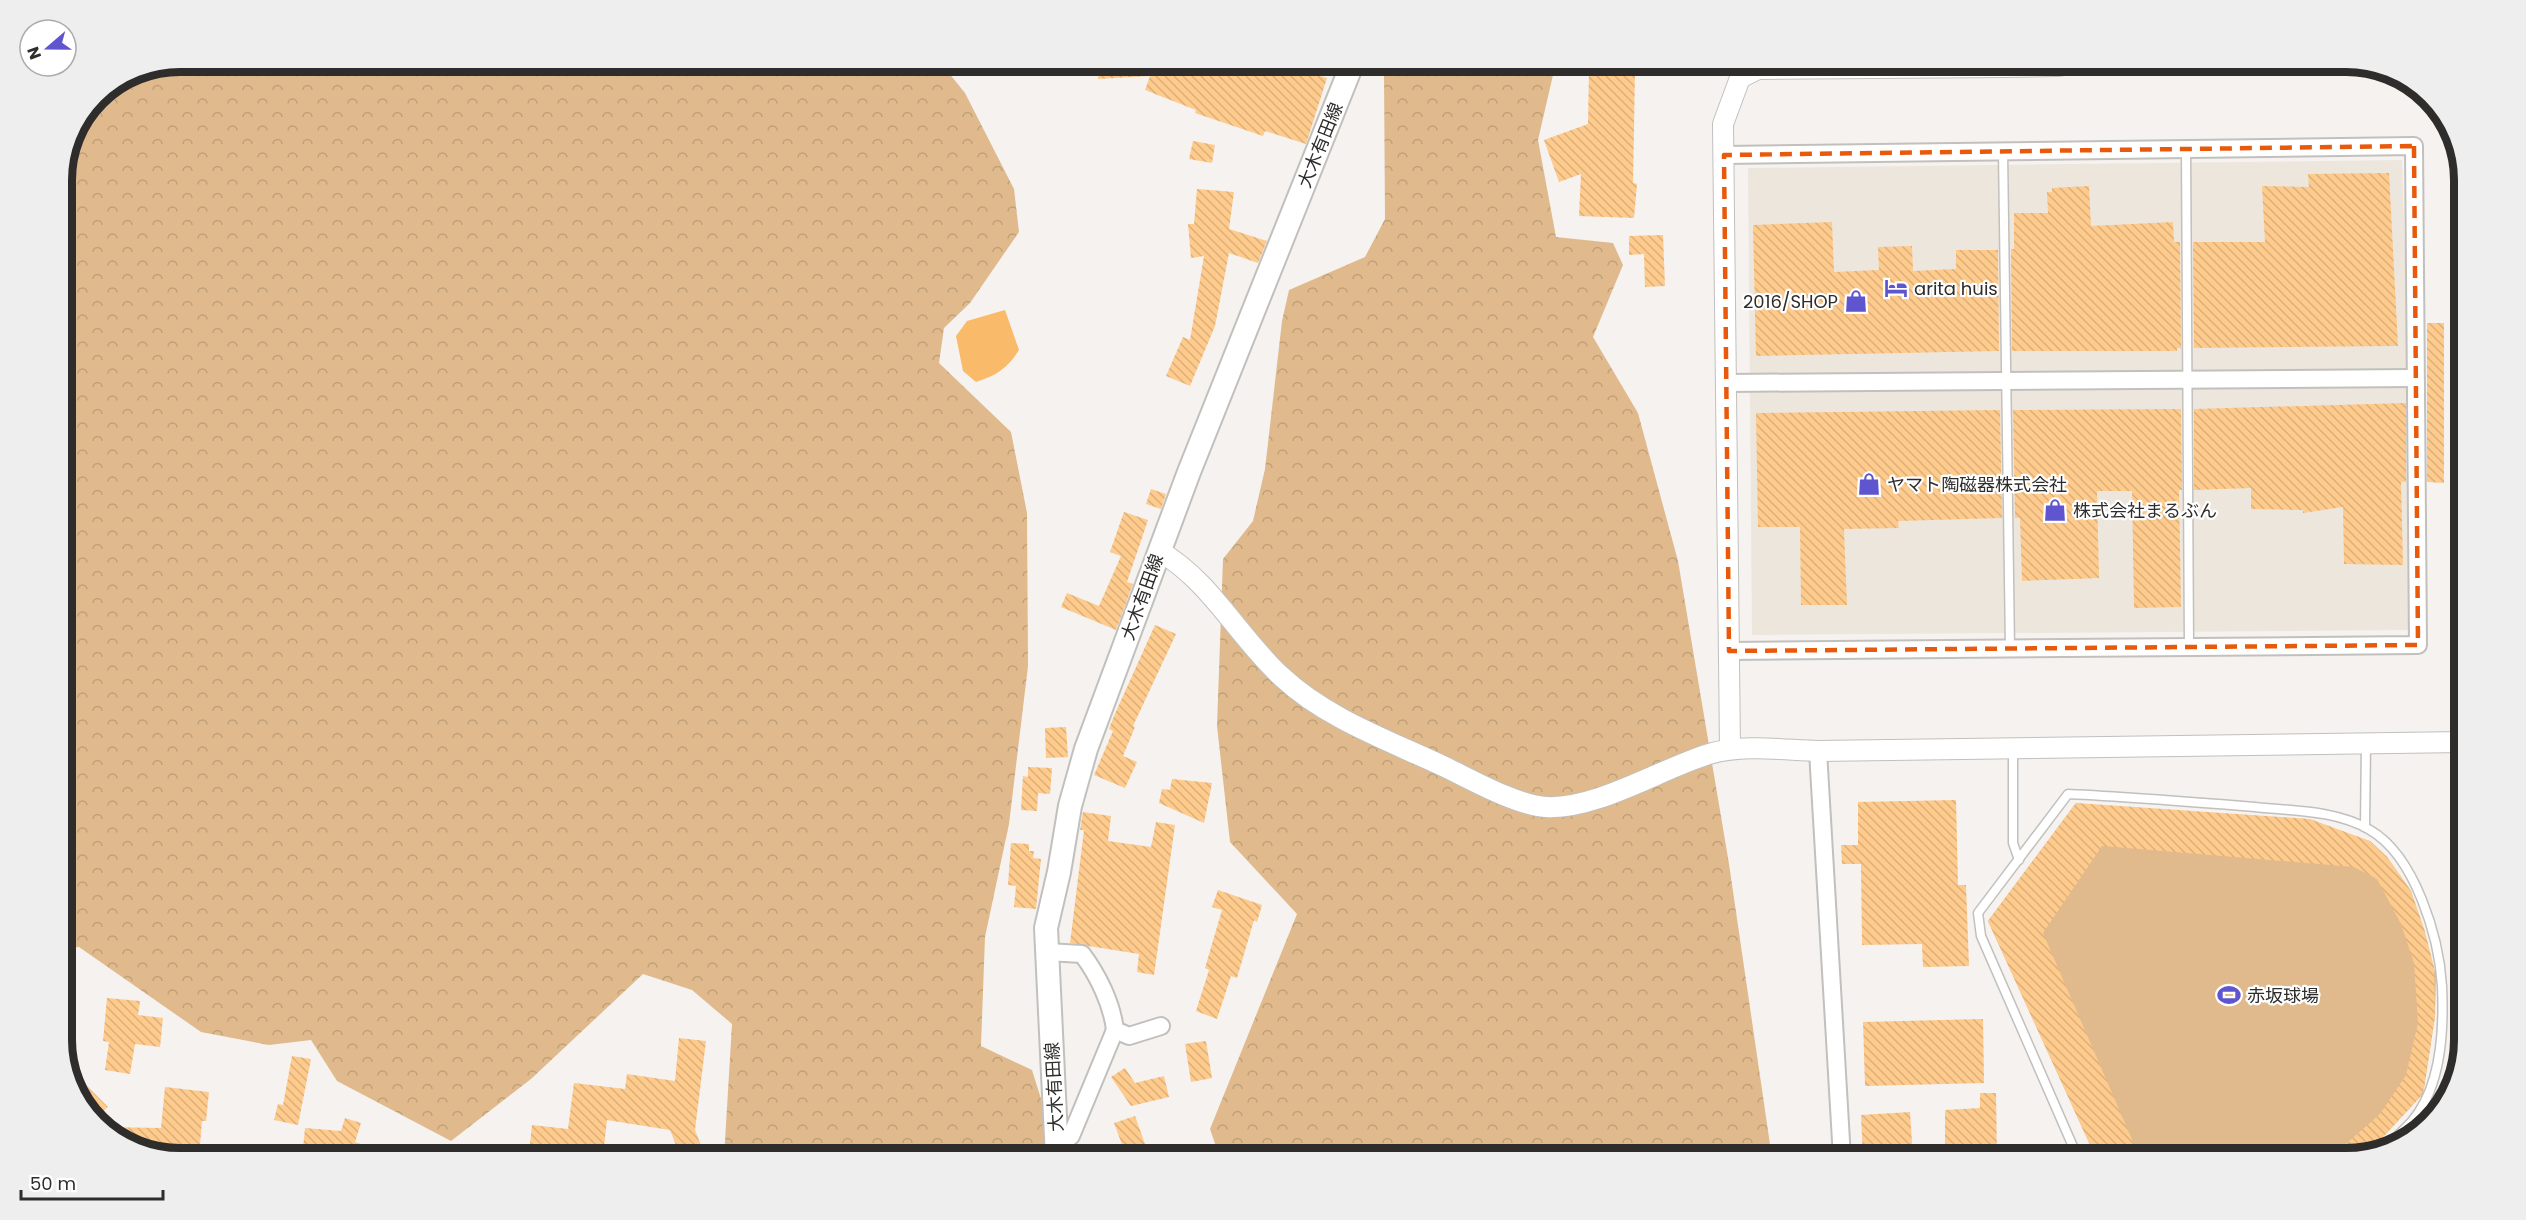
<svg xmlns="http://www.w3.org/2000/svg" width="2526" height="1220" font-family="Poppins,'Noto Sans JP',sans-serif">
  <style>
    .built { fill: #ede6dd }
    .forest { fill: url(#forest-crowns) }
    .park { fill: #e0ba8c }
    .water { fill: #f9ba69 }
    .building { fill: url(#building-back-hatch) }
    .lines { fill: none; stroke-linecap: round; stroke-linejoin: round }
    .service-casing { stroke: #c2c0bd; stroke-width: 11 }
    .minor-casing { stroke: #c2c0bd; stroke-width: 20 }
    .tertiary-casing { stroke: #c2c0bd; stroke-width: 22 }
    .secondary-casing { stroke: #c2c0bd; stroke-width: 26 }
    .service { stroke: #fff; stroke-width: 8 }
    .minor { stroke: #fff; stroke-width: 16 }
    .tertiary { stroke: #fff; stroke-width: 20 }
    .secondary { stroke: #fff; stroke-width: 22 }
    .marked { fill: none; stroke: #e8590c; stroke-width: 4.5; stroke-dasharray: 12 8; stroke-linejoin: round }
    .labels { text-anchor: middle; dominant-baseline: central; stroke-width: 4.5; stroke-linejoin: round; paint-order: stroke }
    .street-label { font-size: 18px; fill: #2e2d2c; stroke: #fff }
    .poi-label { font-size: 18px; fill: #2e2d2c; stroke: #fff; text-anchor: start }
    .rim { fill: none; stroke: #2e2d2c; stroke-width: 8 }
  </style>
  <defs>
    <pattern id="forest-crowns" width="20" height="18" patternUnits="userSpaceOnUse" patternTransform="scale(1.5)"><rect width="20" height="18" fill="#e0ba8c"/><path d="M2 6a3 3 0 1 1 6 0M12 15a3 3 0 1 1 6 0" fill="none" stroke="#c0a079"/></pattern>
    <pattern id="building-back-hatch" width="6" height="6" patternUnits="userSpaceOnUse" patternTransform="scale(1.5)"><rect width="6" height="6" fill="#fecb8d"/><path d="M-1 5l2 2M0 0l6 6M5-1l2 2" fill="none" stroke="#daaf7a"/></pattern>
  </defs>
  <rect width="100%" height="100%" fill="#f5f2f0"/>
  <polygon class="built" points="2402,160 2409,378 2412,630 1752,635 1748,168"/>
  <g class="forest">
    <polygon points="180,62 940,62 965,93 1014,189 1019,232 970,303 944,328 939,363 1011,432 1027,513 1028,666 1009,824 985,937 981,1046 1032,1070 1052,1134 1047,1158 724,1158 732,1024 692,990 643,974 531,1079 451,1141 337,1081 311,1040 269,1045 201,1032 79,947 62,948 62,172 71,134 96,96 135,70"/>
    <polygon points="1388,62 1556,62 1538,140 1556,237 1613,243 1623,265 1593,337 1638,413 1678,561 1729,864 1772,1158 1220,1158 1210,1129 1297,914 1230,842 1217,726 1223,559 1253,521 1265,469 1282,321 1289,290 1365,257 1385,219 1384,73"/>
  </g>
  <polygon class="park" points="2076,803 2370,841 2387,857 2411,891 2436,975 2435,1016 2423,1094 2370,1151 2347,1158 2096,1158 1988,921"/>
  <path class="water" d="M1005,310l14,40c-11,18 -23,26 -43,32l-13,-11 -7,-35 11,-15z"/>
  <g class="building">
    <polygon points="1098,62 1274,62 1327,78 1306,144 1265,131 1263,136 1195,113 1196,110 1145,90 1150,76 1098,79"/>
    <polygon points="1589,70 1635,71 1633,183 1637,184 1634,218 1579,216 1581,174 1559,182 1544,140 1588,124"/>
    <polygon points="1193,141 1215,145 1212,163 1189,159"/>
    <polygon points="2389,173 2398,346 2194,348 2193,242 2265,242 2262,186 2309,187 2308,174"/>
    <polygon points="2089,186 2091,226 2173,222 2174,242 2180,242 2181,348 2177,348 2177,351 2012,351 2011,249 2014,249 2014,213 2048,213 2047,192 2052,192 2052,188"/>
    <polygon points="1197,189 1234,192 1229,229 1267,241 1258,263 1229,253 1215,326 1190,386 1166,376 1183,337 1190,340 1204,256 1191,258 1188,224 1194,224"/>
    <polygon points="1832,222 1834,272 1879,270 1878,247 1912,246 1913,271 1956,269 1956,250 1998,250 1999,351 1756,356 1753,225"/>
    <polygon points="1663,235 1665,286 1645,287 1644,254 1629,255 1629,236"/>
    <polygon points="2427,323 2444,323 2444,483 2427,482"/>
    <polygon points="2406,403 2406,482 2401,482 2403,565 2344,564 2343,507 2303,513 2303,510 2251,509 2251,488 2194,490 2194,409"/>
    <polygon points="2181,409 2182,490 2179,490 2181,607 2134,608 2132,491 2097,491 2099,578 2022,581 2020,518 2015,518 2013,410"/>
    <polygon points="2000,410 2002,518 1898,521 1899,528 1844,529 1847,605 1801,605 1800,527 1758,527 1756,413"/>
    <polygon points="1151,489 1166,494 1161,509 1146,504"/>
    <polygon points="1124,512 1148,520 1127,582 1133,584 1116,630 1061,607 1067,593 1099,606 1121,556 1110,552"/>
    <polygon points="1155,625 1176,634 1133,726 1135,727 1123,756 1137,762 1125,788 1094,775 1113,731 1109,729 1114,716"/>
    <polygon points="1066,727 1068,757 1046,758 1045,728"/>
    <polygon points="1028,767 1052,768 1050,794 1038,793 1037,811 1021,810 1023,776 1028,777"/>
    <polygon points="1172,779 1212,783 1204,823 1159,803 1162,789 1170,790"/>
    <polygon points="1956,800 1958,885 1966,885 1969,966 1923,967 1922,944 1862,945 1861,864 1842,864 1841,845 1858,845 1858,802"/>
    <polygon points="2076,803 2310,819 2370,841 2387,857 2411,891 2424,928 2434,967 2435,1016 2424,1089 2419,1098 2370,1151 2347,1158 2330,1158 2380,1114 2406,1075 2418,1023 2414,963 2401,924 2377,879 2354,867 2102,846 2043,933 2140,1158 2096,1158 1988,921"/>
    <polygon points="1083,812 1111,816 1108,841 1151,847 1156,822 1175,825 1154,975 1137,972 1139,954 1070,943 1084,830 1080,830"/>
    <polygon points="1011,843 1029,844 1029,851 1034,851 1033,858 1041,859 1036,909 1014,907 1016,886 1008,885"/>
    <polygon points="1218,890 1262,905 1257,922 1254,920 1237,978 1231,976 1217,1019 1196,1011 1209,970 1205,968 1222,910 1212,907"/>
    <polygon points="107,998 140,1001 138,1015 163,1018 160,1047 135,1044 130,1074 105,1070 109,1042 103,1041"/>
    <polygon points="1983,1019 1984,1083 1865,1086 1863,1022"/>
    <polygon points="679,1038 706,1041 695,1130 706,1158 681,1158 670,1130 607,1120 603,1156 561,1151 560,1156 529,1154 532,1125 568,1129 574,1083 625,1089 627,1074 675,1081"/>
    <polygon points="1206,1041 1212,1078 1191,1082 1185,1044"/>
    <polygon points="292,1056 311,1059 298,1125 274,1120 278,1104 283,1105"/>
    <polygon points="69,1068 108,1107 95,1119 86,1112"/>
    <polygon points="1125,1068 1135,1083 1164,1076 1169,1097 1131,1106 1111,1077"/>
    <polygon points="165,1087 209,1092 206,1121 202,1121 199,1157 159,1154 134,1149 105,1127 161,1128"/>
    <polygon points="1980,1093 1996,1093 1997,1158 1945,1158 1945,1110 1980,1108"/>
    <polygon points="1910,1112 1913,1158 1863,1158 1861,1115"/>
    <polygon points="1135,1116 1150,1158 1127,1158 1114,1123"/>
    <polygon points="345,1118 361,1123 355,1142 394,1156 394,1158 302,1158 305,1128 341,1131"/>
  </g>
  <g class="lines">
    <g class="service-casing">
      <g id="service">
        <polyline points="2186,149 2189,647"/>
        <polyline points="2003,151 2010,649"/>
        <polyline points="2013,748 2013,843 2019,860"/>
        <polyline points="2365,827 2366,744"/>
        <path d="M2078,1158l-97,-222 -3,-23 90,-119c63,3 125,8 187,13 38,4 81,3 115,23 45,26 69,107 72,156 2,43 0,100 -30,135 -8,9 -17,17 -26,25"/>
      </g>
    </g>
    <g class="minor-casing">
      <g id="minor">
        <polyline points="1724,155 2414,146 2418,645 1729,651"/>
        <polyline points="1727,383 2415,378"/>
        <polyline points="1818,751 1842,1158"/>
        <path d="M1047,952l35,2c16,21 30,50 33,76l14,6 32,-10"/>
        <polyline points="1057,1147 1071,1136 1115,1030"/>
      </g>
    </g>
    <g class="tertiary-casing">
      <g id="tertiary">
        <path d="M1159,551c52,30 79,86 123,126 45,42 108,64 163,90 27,13 71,38 101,40 50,3 114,-38 163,-53 35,-10 74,-4 109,-3l646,-9"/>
        <polyline points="1730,749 1723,124 1740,78 1758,69 2004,67 2057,66 2084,62"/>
      </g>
    </g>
    <g class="secondary-casing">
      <polyline id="secondary" points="1057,1158 1046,928 1059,872 1070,806 1086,749 1189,472 1353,62"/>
    </g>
    <use href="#service" class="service"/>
    <use href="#minor" class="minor"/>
    <use href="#tertiary" class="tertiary"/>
    <use href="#secondary" class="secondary"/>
  </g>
  <path class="marked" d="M2414,146l4,499 -689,6 -5,-496z"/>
  <defs>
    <g id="hotel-bare" transform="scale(1.8)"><path d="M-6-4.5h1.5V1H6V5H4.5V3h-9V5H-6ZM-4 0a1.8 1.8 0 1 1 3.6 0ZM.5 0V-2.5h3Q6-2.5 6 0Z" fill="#5f55ce" stroke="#fff" stroke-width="2.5" paint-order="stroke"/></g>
    <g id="shop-bare" transform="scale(1.8)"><path d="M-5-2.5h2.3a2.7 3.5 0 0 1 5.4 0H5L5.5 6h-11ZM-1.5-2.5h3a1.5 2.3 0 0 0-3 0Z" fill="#5f55ce" stroke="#fff" stroke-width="2.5" paint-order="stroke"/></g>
    <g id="stadium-bare" transform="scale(1.8)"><path d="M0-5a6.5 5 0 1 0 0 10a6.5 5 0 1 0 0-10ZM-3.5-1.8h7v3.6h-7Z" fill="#5f55ce" stroke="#fff" stroke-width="2.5" paint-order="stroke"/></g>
  </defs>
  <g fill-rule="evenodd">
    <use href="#hotel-bare" x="1896" y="288"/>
    <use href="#shop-bare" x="1856" y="301"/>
    <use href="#shop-bare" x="1869" y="484"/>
    <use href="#shop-bare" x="2055" y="510"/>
    <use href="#stadium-bare" x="2229" y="995"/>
  </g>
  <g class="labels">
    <g class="street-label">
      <text transform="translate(1320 145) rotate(-68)">大木有田線</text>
      <text transform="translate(1142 597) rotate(-70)">大木有田線</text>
      <text transform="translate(1054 1087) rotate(-93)">大木有田線</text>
    </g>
    <g class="poi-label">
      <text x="1914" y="288">arita huis</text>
      <text x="1838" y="301" text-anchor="end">2016/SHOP</text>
      <text x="1887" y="484">ヤマト陶磁器株式会社</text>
      <text x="2073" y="510">株式会社まるぶん</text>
      <text x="2247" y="995">赤坂球場</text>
    </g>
  </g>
  <path d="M0 0H2526V1220H0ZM180 72H2346A108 108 0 0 1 2454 180V1040A108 108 0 0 1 2346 1148H180A108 108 0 0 1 72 1040V180A108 108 0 0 1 180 72Z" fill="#eee" fill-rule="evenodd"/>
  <path class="rim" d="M180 72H2346A108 108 0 0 1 2454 180V1040A108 108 0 0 1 2346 1148H180A108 108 0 0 1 72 1040V180A108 108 0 0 1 180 72Z"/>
  <g transform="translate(48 48) rotate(250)"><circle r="28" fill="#ffffff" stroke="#ababab" stroke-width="1.5"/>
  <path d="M0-4.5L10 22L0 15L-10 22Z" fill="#5f55ce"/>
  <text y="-9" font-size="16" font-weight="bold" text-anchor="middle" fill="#2e2d2c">N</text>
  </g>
  <path d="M21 1190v9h142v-9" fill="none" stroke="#2e2d2c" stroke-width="3"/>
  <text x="30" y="1190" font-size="18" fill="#2e2d2c" stroke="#ffffff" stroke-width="4.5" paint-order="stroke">50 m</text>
</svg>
